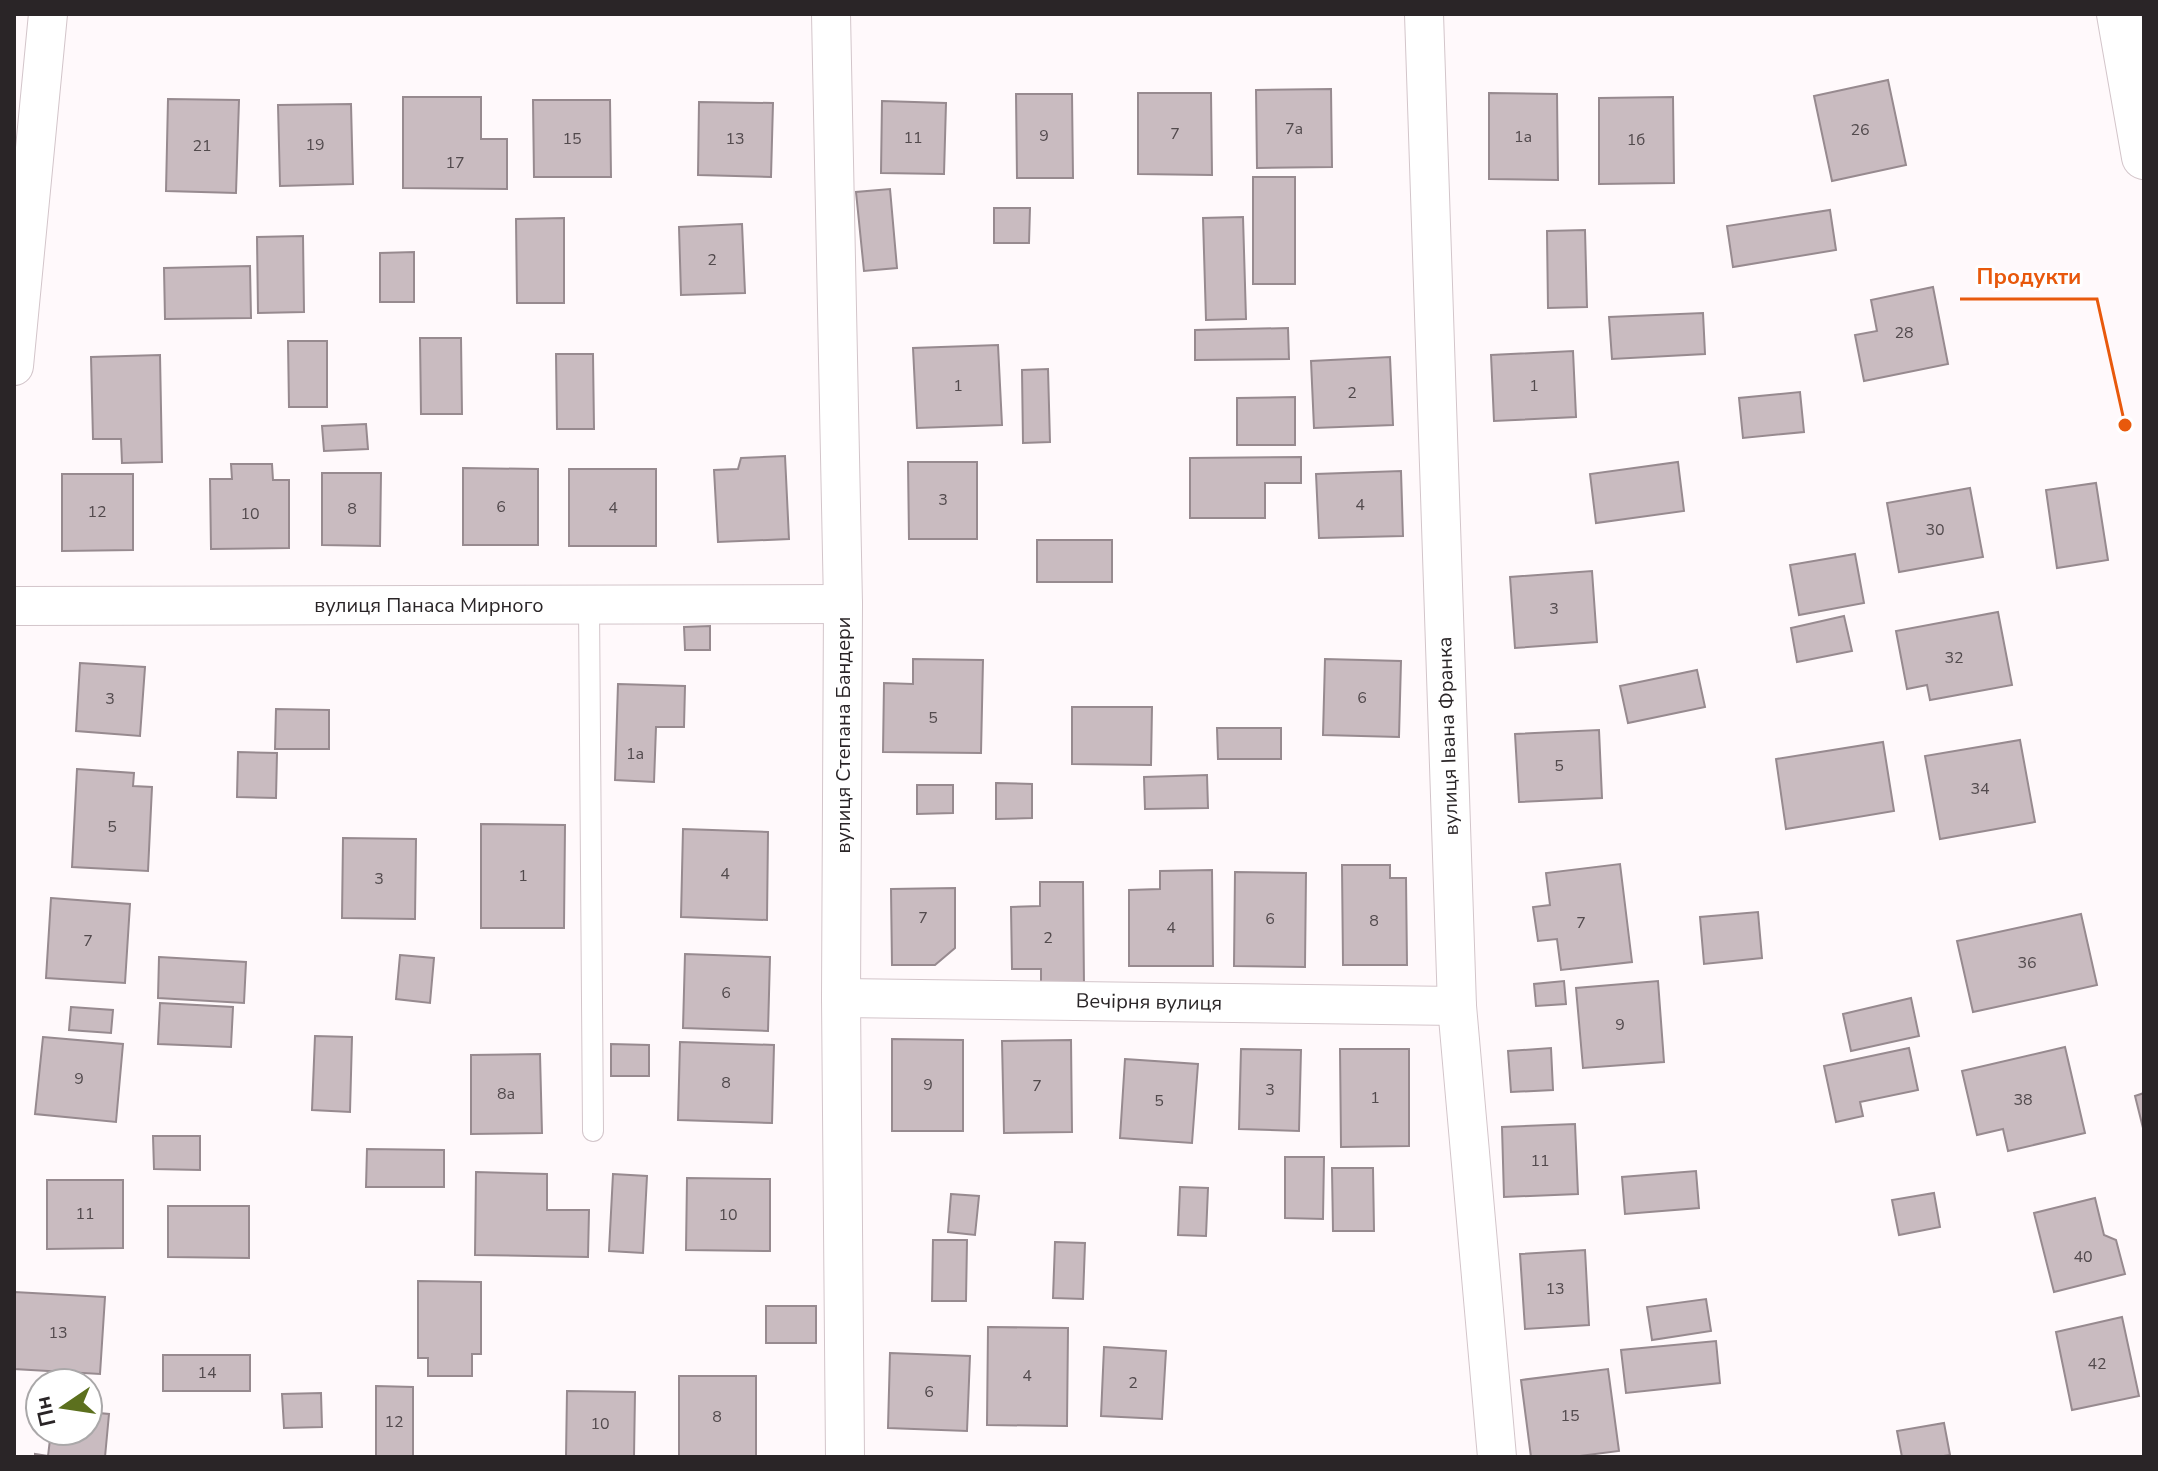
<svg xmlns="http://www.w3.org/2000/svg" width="2158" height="1471" font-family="'Nunito Sans',sans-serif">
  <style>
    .building { fill: #c9bbc0; stroke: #978a8f; stroke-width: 2 }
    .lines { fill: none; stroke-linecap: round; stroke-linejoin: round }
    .lane-casing { stroke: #d3c5ca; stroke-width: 22 }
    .street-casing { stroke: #d3c5ca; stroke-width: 40 }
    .secondary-casing { stroke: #d3c5ca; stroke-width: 46 }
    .lane { stroke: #fff; stroke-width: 20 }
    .street { stroke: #fff; stroke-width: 38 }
    .secondary { stroke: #fff; stroke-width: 44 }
    .labels { text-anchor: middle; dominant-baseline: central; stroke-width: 6; stroke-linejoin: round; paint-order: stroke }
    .number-label { font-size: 16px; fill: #524a4d }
    .street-label { font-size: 20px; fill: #2a2527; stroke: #fff }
    .leader { fill: none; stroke: #e8590c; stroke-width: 3 }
    .callout-dot { fill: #e8590c; stroke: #fff; stroke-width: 3 }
    .callout-label { font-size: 22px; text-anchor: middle; font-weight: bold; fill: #e8590c; stroke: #fff; stroke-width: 6; stroke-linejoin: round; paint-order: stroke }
  </style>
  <rect width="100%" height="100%" fill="#fff9fb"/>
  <g class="building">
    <polygon points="1888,80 1906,165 1832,181 1814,96"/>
    <polygon points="1331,89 1332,167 1257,168 1256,90"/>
    <polygon points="1138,93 1211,93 1212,175 1138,174"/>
    <polygon points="1489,93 1557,94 1558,180 1489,179"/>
    <polygon points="1016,94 1072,94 1073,178 1017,178"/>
    <polygon points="403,97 481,97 481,139 507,139 507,189 403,188"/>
    <polygon points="1673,97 1674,183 1599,184 1599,98"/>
    <polygon points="168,99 239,100 236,193 166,191"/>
    <polygon points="533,100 610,100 611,177 534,177"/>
    <polygon points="882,101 946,103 944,174 881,173"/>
    <polygon points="699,102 773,103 771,177 698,175"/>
    <polygon points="351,104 353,184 280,186 278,105"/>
    <rect x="1253" y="177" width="42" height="107"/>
    <polygon points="890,189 897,268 864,271 856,192"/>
    <polygon points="994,208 1030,208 1029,243 994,243"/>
    <polygon points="1830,210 1836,250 1733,267 1727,226"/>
    <polygon points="1243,217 1246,319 1206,320 1203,218"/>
    <polygon points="564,218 564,303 517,303 516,219"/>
    <polygon points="742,224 745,293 681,295 679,227"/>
    <polygon points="1585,230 1587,307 1548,308 1547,231"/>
    <polygon points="303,236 304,312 258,313 257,237"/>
    <polygon points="414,252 414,302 380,302 380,253"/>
    <polygon points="250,266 251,318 165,319 164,268"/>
    <polygon points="1933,287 1948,364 1864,381 1855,335 1877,331 1871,300"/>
    <polygon points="1703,313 1705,354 1612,359 1609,317"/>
    <polygon points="1288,328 1289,359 1195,360 1195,330"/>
    <polygon points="420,338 461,338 462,414 421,414"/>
    <polygon points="288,341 327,341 327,407 289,407"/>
    <polygon points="998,345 1002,425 917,428 913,348"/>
    <polygon points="1573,351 1576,417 1494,421 1491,355"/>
    <polygon points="556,354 593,354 594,429 557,429"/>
    <polygon points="160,355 162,462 122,463 121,439 93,439 91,357"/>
    <polygon points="1390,357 1393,425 1314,428 1311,361"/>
    <polygon points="1048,369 1050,442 1023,443 1022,370"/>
    <polygon points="1800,392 1804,432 1743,438 1739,398"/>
    <polygon points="1295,397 1295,445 1237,445 1237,398"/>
    <polygon points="366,424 368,449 324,451 322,426"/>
    <polygon points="785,456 789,539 718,542 714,470 738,469 741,458"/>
    <polygon points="1301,457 1301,483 1265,483 1265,518 1190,518 1190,458"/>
    <polygon points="908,462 977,462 977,539 909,539"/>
    <polygon points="1678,462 1684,511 1596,523 1590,474"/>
    <polygon points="231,464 272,464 273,480 289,480 289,548 211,549 210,479 232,479"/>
    <polygon points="463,468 538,469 538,545 463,545"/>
    <rect x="569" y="469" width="87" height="77"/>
    <polygon points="1401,471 1403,536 1319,538 1316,474"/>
    <polygon points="322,473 381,473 380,546 322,545"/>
    <polygon points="62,474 133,474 133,550 62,551"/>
    <polygon points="2096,483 2108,560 2057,568 2046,490"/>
    <polygon points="1970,488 1983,557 1899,572 1887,503"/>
    <rect x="1037" y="540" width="75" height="42"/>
    <polygon points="1855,554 1864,603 1799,615 1790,565"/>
    <polygon points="1592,571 1597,642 1515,648 1510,577"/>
    <polygon points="1998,612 2012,685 1930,700 1927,685 1907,689 1896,631"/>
    <polygon points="1844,616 1852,651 1797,662 1791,628"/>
    <polygon points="710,626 710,650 685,650 684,627"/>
    <polygon points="913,659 983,660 981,753 883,752 884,683 913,684"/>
    <polygon points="1325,659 1401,661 1399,737 1323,735"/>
    <polygon points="80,663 145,667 140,736 76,731"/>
    <polygon points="1697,670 1705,707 1628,723 1620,686"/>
    <polygon points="618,684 685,686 684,727 656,727 654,782 615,780"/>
    <polygon points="1072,707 1152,707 1151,765 1072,764"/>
    <polygon points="276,709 329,710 329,749 275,749"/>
    <polygon points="1217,728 1281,728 1281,759 1218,759"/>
    <polygon points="1599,730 1602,798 1519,802 1515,734"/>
    <polygon points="2020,740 2035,822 1940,839 1925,756"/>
    <polygon points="1883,742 1894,811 1786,829 1776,759"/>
    <polygon points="238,752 277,753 276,798 237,797"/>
    <polygon points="77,769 134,773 133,786 152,787 148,871 72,867"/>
    <polygon points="1207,775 1208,808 1145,809 1144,777"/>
    <polygon points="996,783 1032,784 1032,818 996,819"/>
    <polygon points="917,785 953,785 953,813 917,814"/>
    <polygon points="481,824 565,825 564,928 481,928"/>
    <polygon points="683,829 768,832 767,920 681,917"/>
    <polygon points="343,838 416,839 415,919 342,918"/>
    <polygon points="1620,864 1632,962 1561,970 1557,939 1538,941 1533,907 1550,905 1546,873"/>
    <polygon points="1342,865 1390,865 1390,878 1406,878 1407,965 1343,965"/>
    <polygon points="1212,870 1213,966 1129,966 1129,890 1160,889 1160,871"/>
    <polygon points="1235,872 1306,873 1305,967 1234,966"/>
    <polygon points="1040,882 1083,882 1084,987 1041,987 1041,969 1012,969 1011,907 1040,906"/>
    <polygon points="955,888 955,948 935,965 892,965 891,889"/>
    <polygon points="51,898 130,904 125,983 46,978"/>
    <polygon points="1758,912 1762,958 1704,964 1700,917"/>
    <polygon points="2081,914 2097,985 1973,1012 1957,941"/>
    <polygon points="685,954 770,957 768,1031 683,1028"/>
    <polygon points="400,955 434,958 430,1003 396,999"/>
    <polygon points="159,957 246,962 244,1003 158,998"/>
    <polygon points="1564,981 1566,1004 1536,1006 1534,984"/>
    <polygon points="1658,981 1664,1062 1583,1068 1576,988"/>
    <polygon points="1911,998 1919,1036 1851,1051 1843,1014"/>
    <polygon points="160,1003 233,1007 231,1047 158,1044"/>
    <polygon points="71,1007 113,1010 111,1033 69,1030"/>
    <polygon points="315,1036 352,1037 350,1112 312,1110"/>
    <polygon points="43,1037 123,1044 116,1122 35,1114"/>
    <polygon points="892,1039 963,1040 963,1131 892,1131"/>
    <polygon points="1071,1040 1072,1132 1004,1133 1002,1041"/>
    <polygon points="680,1042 774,1045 772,1123 678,1120"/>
    <polygon points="611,1044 649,1045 649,1076 611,1076"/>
    <polygon points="2065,1047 2085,1133 2008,1151 2003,1129 1977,1135 1962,1071"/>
    <polygon points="1551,1048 1553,1090 1511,1092 1508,1051"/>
    <polygon points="1909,1048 1918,1090 1860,1102 1863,1116 1836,1122 1824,1066"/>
    <polygon points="1241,1049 1301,1050 1299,1131 1239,1129"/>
    <polygon points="1340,1049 1409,1049 1409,1146 1341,1147"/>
    <polygon points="540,1054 542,1133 471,1134 471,1055"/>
    <polygon points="1125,1059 1198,1064 1192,1143 1120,1138"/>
    <polygon points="2144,1093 2144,1132 2135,1096"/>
    <polygon points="1575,1124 1578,1194 1504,1197 1502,1127"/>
    <polygon points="153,1136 200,1136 200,1170 154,1169"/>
    <polygon points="367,1149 444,1150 444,1187 366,1187"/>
    <polygon points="1285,1157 1324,1157 1323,1219 1285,1218"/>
    <polygon points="1332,1168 1373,1168 1374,1231 1333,1231"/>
    <polygon points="1696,1171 1699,1208 1625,1214 1622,1177"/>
    <polygon points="476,1172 547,1174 547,1210 589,1210 588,1257 475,1255"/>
    <polygon points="613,1174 647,1176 643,1253 609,1251"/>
    <polygon points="687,1178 770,1179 770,1251 686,1250"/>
    <polygon points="47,1180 123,1180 123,1248 47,1249"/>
    <polygon points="1180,1187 1208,1188 1206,1236 1178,1235"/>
    <polygon points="1934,1193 1940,1227 1899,1235 1892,1200"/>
    <polygon points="951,1194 979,1196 975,1235 948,1232"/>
    <polygon points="2095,1198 2104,1235 2116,1240 2125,1274 2054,1292 2034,1213"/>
    <polygon points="168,1206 249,1206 249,1258 168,1257"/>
    <polygon points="933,1240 967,1240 966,1301 932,1301"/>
    <polygon points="1055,1242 1085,1243 1083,1299 1053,1298"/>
    <polygon points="1585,1250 1589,1325 1525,1329 1520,1254"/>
    <polygon points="418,1281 481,1282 481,1354 472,1354 472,1376 428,1376 428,1358 418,1358"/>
    <polygon points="14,1292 105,1297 100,1374 14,1369"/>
    <polygon points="1706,1299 1711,1331 1652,1340 1647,1307"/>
    <rect x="766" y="1306" width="50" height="37"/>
    <polygon points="2122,1317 2139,1396 2072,1410 2056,1332"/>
    <polygon points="988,1327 1068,1328 1067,1426 987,1425"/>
    <polygon points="1716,1341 1720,1383 1626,1393 1621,1350"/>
    <polygon points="1104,1347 1166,1351 1162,1419 1101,1416"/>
    <polygon points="890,1353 970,1356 967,1431 888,1428"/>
    <rect x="163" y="1355" width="87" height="36"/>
    <polygon points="1608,1369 1619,1451 1572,1457 1531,1457 1521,1380"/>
    <rect x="679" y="1376" width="77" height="81"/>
    <polygon points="376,1386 413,1387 413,1457 376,1457"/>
    <polygon points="567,1391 635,1392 634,1457 566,1457"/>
    <polygon points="321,1393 322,1427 284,1428 282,1394"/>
    <polygon points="88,1412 109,1414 105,1457 35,1457 35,1454 48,1456 51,1431 88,1431"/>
    <polygon points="1944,1423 1950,1455 1937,1457 1902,1457 1897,1431"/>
  </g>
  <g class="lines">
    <g class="lane-casing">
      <polyline id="lane" points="589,605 593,1131"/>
    </g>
    <g class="street-casing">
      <g id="street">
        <polyline points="831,14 843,604 841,998 845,1457"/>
        <polyline points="1424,14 1457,1006 1497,1457"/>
        <polyline points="14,366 48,14"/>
        <polyline points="14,606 843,604"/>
        <polyline points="841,998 1457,1006"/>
      </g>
    </g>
    <g class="secondary-casing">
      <polyline id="secondary" points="2119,14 2144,157"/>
    </g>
    <use href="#lane" class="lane"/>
    <use href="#street" class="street"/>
    <use href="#secondary" class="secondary"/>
  </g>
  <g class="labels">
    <g class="number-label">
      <text x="1294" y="129">7а</text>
      <text x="1860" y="130">26</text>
      <text x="1175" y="134">7</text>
      <text x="1044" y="136">9</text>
      <text x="1523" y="137">1а</text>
      <text x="913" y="138">11</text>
      <text x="572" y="139">15</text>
      <text x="735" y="139">13</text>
      <text x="1636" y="140">1б</text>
      <text x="315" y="145">19</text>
      <text x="202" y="146">21</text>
      <text x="455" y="163">17</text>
      <text x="712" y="260">2</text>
      <text x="1904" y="333">28</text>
      <text x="958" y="386">1</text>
      <text x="1534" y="386">1</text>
      <text x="1352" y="393">2</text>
      <text x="943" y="500">3</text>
      <text x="1360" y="505">4</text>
      <text x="501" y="507">6</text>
      <text x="613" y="508">4</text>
      <text x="352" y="509">8</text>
      <text x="97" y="512">12</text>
      <text x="250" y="514">10</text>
      <text x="1935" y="530">30</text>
      <text x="1554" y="609">3</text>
      <text x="1954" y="658">32</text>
      <text x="1362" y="698">6</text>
      <text x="110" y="699">3</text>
      <text x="933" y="718">5</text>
      <text x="635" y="754">1а</text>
      <text x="1559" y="766">5</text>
      <text x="1980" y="789">34</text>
      <text x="112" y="827">5</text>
      <text x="725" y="874">4</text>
      <text x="523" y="876">1</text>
      <text x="379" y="879">3</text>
      <text x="923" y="918">7</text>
      <text x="1270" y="919">6</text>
      <text x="1374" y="921">8</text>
      <text x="1581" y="923">7</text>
      <text x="1171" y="928">4</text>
      <text x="1048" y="938">2</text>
      <text x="88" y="941">7</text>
      <text x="2027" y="963">36</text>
      <text x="726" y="993">6</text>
      <text x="1620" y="1025">9</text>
      <text x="79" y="1079">9</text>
      <text x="726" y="1083">8</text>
      <text x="928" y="1085">9</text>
      <text x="1037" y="1086">7</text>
      <text x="1270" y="1090">3</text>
      <text x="506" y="1094">8а</text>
      <text x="1375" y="1098">1</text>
      <text x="2023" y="1100">38</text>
      <text x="1159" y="1101">5</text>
      <text x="1540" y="1161">11</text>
      <text x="85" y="1214">11</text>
      <text x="728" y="1215">10</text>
      <text x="2083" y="1257">40</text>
      <text x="1555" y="1289">13</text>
      <text x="58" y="1333">13</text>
      <text x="2097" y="1364">42</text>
      <text x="207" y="1373">14</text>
      <text x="1027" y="1376">4</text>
      <text x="1133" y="1383">2</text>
      <text x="929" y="1392">6</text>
      <text x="1570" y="1416">15</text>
      <text x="717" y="1417">8</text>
      <text x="394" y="1422">12</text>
      <text x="600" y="1424">10</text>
    </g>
    <g class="street-label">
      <text x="429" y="605">вулиця Панаса Мирного</text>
      <text transform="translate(843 735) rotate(-90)">вулиця Степана Бандери</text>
      <text transform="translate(1448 736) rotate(-92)">вулиця Івана Франка</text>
      <text transform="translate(1149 1002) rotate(1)">Вечірня вулиця</text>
    </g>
  </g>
  <path class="leader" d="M2125 425L2097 299H1960"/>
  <circle class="callout-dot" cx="2125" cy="425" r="8"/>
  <g class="callout-label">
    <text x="2029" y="284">Продукти</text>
  </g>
  <rect width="2158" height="1471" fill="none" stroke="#2a2527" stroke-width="32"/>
  <g transform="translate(64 1407) rotate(257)"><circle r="38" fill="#ffffff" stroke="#aaa8a9" stroke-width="2"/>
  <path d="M0-6L14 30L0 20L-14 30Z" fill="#5c701e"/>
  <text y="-12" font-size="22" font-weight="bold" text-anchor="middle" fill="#2a2527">Пн</text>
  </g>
</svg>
